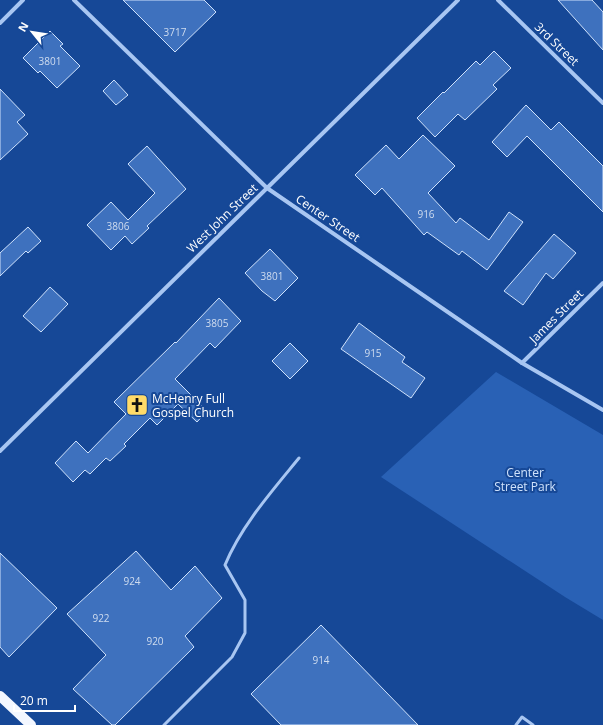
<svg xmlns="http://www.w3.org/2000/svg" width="603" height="725" font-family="'Open Sans',sans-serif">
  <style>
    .green { fill: #2961b5 }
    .building { fill: #3e71be; stroke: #cfe2fc }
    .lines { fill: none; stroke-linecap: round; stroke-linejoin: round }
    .service { stroke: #a8c6f2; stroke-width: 3 }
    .minor { stroke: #a8c6f2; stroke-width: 4 }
    .primary { stroke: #f3f7ff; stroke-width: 10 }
    .labels { text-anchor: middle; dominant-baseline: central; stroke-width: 4; stroke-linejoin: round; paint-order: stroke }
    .number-label { font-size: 10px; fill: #cfdcef }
    .street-label { font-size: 12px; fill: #fff; stroke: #164897 }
    .poi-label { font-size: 12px; fill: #fff; stroke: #164897; text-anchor: start }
    .park-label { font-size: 12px; fill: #cfe2fc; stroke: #164897 }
  </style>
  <rect width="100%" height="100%" fill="#164897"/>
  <polygon class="green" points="496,372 603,435 603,620 565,597 381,477"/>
  <g class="building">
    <polygon points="123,0 204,0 216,12 175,52"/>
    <polygon points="558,0 592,0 603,12 603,50"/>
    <polygon points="50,31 63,44 60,46 80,66 57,88 40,71 38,73 23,58"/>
    <polygon points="494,51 511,68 493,85 497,89 465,120 458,114 435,137 417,118 443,92 444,93 476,61 480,65"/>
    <polygon points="114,80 128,95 116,105 103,91"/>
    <polygon points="0,89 25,115 17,122 28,134 0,160"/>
    <polygon points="526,105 551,130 559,122 603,166 603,212 527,136 507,157 492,142"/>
    <polygon points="423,135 455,166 428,193 456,223 460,218 489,240 509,212 523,222 487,270 462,251 459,255 427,232 424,235 382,188 375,195 355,175 386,145 399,159"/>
    <polygon points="147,146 186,189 147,226 149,228 132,244 125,236 111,250 87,225 111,202 128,220 155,193 128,164"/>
    <polygon points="28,227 41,241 28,253 26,251 0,276 0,253"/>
    <polygon points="554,234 576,253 553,279 546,273 523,305 504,291"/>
    <polygon points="270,249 298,278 275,301 262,291 245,273"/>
    <polygon points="50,287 68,304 41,332 23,316"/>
    <polygon points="219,298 241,321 215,348 210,343 175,379 207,411 197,422 178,404 157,425 150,418 124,444 126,446 110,461 106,458 90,474 85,470 73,482 55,463 76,441 88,453 126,414 114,402 175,342 176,343"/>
    <polygon points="359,323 405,357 402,362 425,378 411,398 341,349"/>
    <polygon points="290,343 308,361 290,379 272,361"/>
    <polygon points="136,551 171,590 195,566 222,598 185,636 194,647 115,725 112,725 73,689 106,655 67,614"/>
    <polygon points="0,553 57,608 9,657 0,647"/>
    <polygon points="321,625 418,725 281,725 251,694"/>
  </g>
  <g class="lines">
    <g class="service">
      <path d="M164,725l68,-68 13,-24v-33l-20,-35c16,-39 47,-74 74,-107"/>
      <polyline points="516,725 522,717 533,725"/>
    </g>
    <g class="minor">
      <polyline points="74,0 267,188 522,363 603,410"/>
      <polyline points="498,0 603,103"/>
      <polyline points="0,23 23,0"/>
      <polyline points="522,363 603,283"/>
      <polyline points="0,451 458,0"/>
    </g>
    <polyline class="primary" points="0,696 31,725"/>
  </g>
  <defs>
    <g id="church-square" transform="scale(1.15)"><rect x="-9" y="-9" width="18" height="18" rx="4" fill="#ffdb69" stroke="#164897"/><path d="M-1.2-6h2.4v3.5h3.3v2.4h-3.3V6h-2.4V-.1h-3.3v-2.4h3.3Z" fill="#111"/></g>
  </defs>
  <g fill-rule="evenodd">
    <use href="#church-square" x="137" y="405"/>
  </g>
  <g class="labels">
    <g class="number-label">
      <text x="175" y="32">3717</text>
      <text x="50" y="61">3801</text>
      <text x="426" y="214">916</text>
      <text x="118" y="226">3806</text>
      <text x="272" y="276">3801</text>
      <text x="217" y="323">3805</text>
      <text x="373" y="353">915</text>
      <text x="132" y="581">924</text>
      <text x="101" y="618">922</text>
      <text x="155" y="641">920</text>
      <text x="321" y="660">914</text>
    </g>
    <g class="street-label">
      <text transform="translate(557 44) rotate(44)">3rd Street</text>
      <text transform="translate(222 218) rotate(-44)">West John Street</text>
      <text transform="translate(328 218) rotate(34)">Center Street</text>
      <text transform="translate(556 316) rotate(-45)">James Street</text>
    </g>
    <g class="poi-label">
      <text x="152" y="398">McHenry Full<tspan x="152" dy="14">Gospel Church</tspan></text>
    </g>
    <g class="park-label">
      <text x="525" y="472">Center<tspan x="525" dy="14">Street Park</tspan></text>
    </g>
  </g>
  <g transform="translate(32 32) rotate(300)" stroke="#164897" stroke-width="3" paint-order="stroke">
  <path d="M0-3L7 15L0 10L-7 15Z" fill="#ffffff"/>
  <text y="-6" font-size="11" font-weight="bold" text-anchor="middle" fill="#ffffff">N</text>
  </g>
  <path d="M14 705v6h61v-6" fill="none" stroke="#ffffff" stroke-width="2"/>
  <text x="20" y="705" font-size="12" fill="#ffffff" stroke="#164897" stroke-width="3" paint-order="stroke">20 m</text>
</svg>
